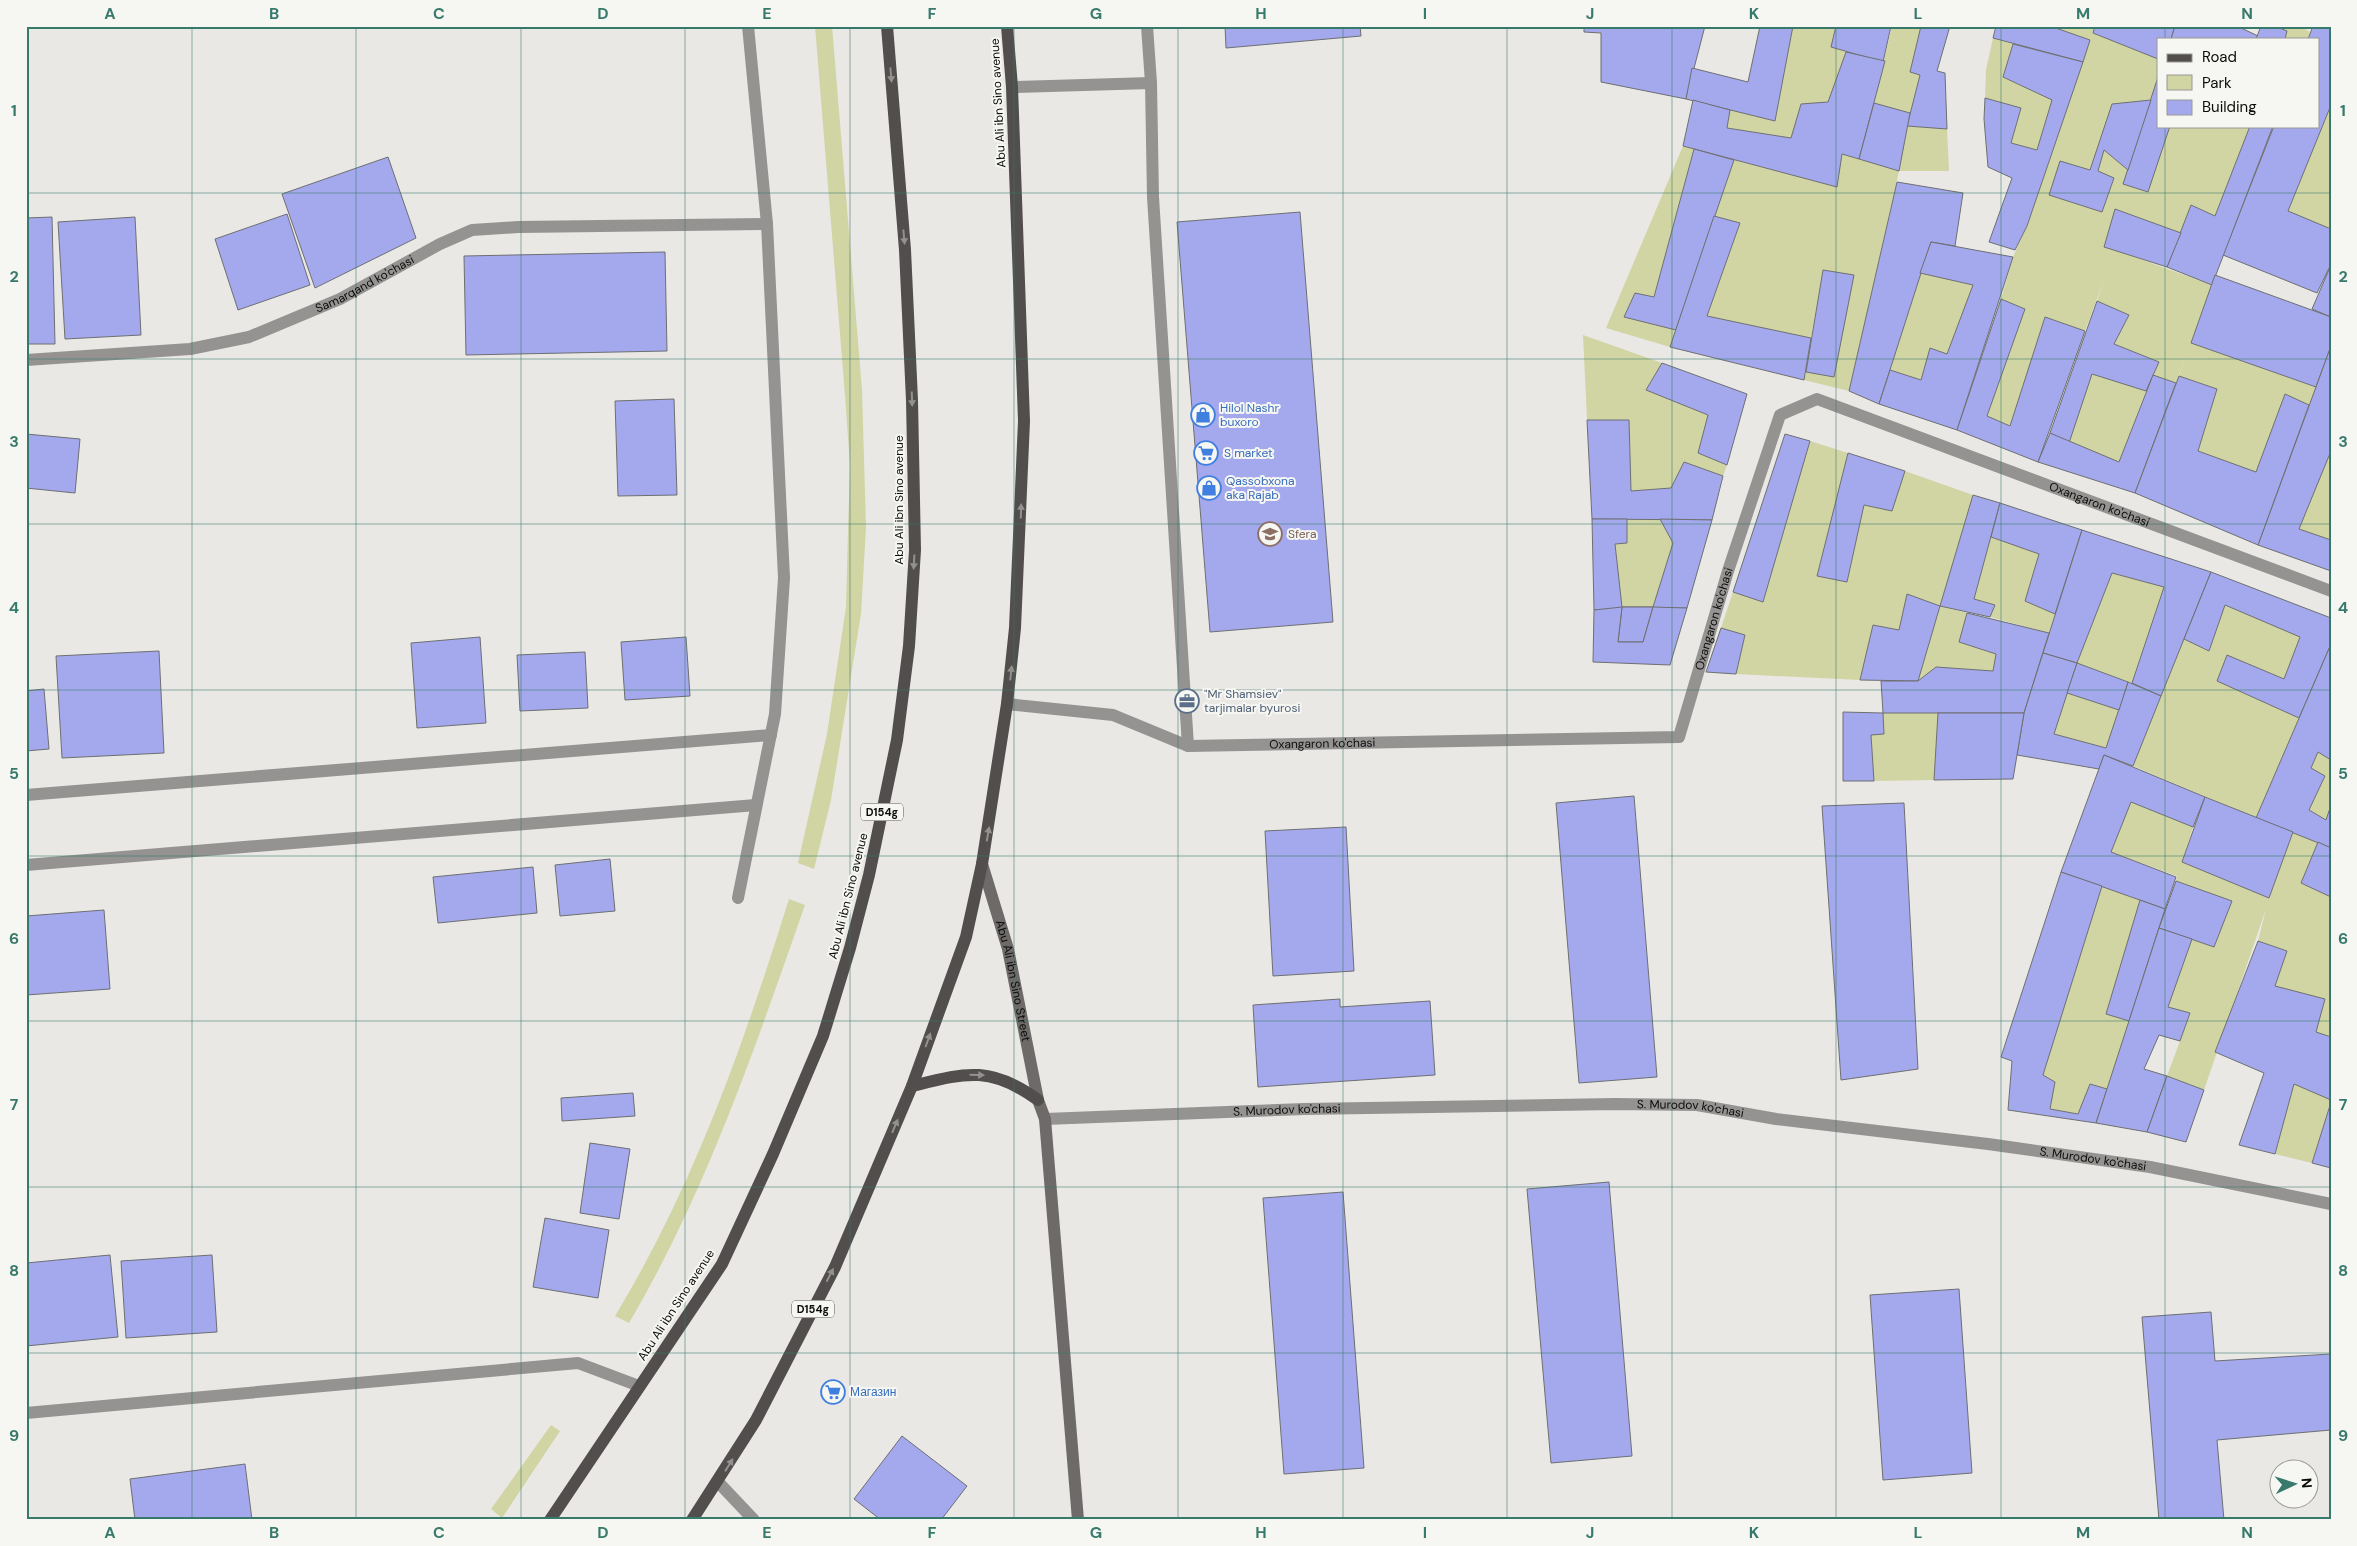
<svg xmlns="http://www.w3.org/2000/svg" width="2357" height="1546" font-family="'DM Sans',sans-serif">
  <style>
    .green { fill: #d1d4a3 }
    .building { fill: #a3a9ec; stroke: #6e6f72 }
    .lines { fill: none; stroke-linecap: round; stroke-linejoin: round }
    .service { stroke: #949392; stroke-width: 12 }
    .minor { stroke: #949392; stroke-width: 12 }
    .secondary { stroke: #6d6a69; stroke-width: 12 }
    .primary { stroke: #514e4d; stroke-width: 12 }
    .oneway { fill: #93918f }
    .grid { fill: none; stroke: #377a6b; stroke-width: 1; stroke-opacity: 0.55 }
    .labels { text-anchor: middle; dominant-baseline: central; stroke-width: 4; stroke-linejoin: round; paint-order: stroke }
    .shield { fill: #f6f6f2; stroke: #525250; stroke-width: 1 }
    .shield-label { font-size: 11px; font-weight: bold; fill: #0b0b0a }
    .street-label { font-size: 12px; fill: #0b0b0a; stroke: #f6f6f2 }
    .shop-label { font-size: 12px; fill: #366cbe; stroke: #f6f6f2; text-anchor: start }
    .education-label { font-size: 12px; fill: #785e54; stroke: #f6f6f2; text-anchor: start }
    .service-label { font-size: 12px; fill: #4e5e75; stroke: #f6f6f2; text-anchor: start }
    .neatline { fill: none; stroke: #377a6b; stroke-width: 2 }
    .grid-label { font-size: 16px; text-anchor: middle; font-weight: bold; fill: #377a6b }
  </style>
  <rect width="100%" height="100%" fill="#e9e8e5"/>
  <g class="green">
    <polygon points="815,26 832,26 862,390 866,527 861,614 831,800 814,869 798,863 827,734 846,607 848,530 850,465 845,395"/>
    <polygon points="1793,26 1836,26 1832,47 1846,52 1828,102 1801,104 1791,138 1727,128 1730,110 1775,121"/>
    <polygon points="1892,26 1921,26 1910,72 1920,75 1910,113 1874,103"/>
    <polygon points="2050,26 2095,26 2093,33 2158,59 2158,77 2151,100 2112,104 2090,170 2060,161 2049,195 2102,212 2114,179 2098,171 2104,150 2128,170 2124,184 2147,192 2170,126 2250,126 2215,216 2192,205 2181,233 2116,209 2104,246 2212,285 2191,343 2315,387 2331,346 2331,571 2258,545 2309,405 2285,395 2256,472 2198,451 2217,389 2179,376 2185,358 2176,383 2153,375 2159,362 2114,344 2129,315 2097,301 2104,280 2085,331 2045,317 2010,426 1987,416 2025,309 2001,299 2013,257 2027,226 2090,40"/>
    <polygon points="2275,26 2300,26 2310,32 2307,39 2285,39"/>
    <polygon points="1993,38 2013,44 2003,77 2052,100 2037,150 2011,143 2021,108 1985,98 1986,70"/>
    <polygon points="2331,105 2331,229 2288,211"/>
    <polygon points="1907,126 1947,129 1949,171 1899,171 1849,391 1804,380 1806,372 1834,377 1853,275 1823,270 1811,338 1707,316 1740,223 1714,216 1734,160 1837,187 1842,154 1899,171"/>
    <polygon points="1683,146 1694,149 1654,297 1635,294 1624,316 1676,330 1670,347 1606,328"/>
    <polygon points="1920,273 1973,285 1947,354 1930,348 1921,380 1890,370"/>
    <polygon points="1583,335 1662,363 1646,390 1708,415 1698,453 1727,465 1723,476 1684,462 1671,488 1631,491 1587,420"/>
    <polygon points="2092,374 2146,391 2119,462 2069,443"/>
    <polygon points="1810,441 1848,453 1817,576 1847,582 1864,505 1892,511 1905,471 1973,495 1940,606 1967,613 1959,642 1996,654 1993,671 1936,667 1918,681 1940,606 1907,594 1899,630 1873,625 1860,680 1736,674 1745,635 1721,628 1733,592 1763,602"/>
    <polygon points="1627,519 1660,519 1673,543 1653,607 1622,607 1615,544 1627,543"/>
    <polygon points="1991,537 2039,554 2025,601 2055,614 2049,633 1990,617 1995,605 1974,599"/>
    <polygon points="2112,573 2164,587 2132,683 2077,663"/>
    <polygon points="2225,605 2300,637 2284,679 2227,655 2217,681 2299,718 2256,818 2133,766 2184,639 2209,651"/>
    <polygon points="2067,693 2119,710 2106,748 2054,734"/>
    <polygon points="1883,713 1938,713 1934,780 1874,781 1871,735 1884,733"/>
    <polygon points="2318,752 2331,760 2331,805 2326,820 2309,810 2325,777 2311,768"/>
    <polygon points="2131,802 2193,827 2182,862 2269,898 2293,832 2318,842 2301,883 2331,897 2331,1037 2316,1032 2275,986 2287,951 2258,941 2266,909 2204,1090 2167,1076 2190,1014 2168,1007 2192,939 2214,947 2232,901 2176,881 2177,876 2111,852"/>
    <polygon points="2102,886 2140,900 2106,1014 2129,1021 2107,1089 2090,1084 2078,1114 2050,1109 2055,1082 2043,1075"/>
    <path d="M789,899l16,6c-50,143 -99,287 -176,418l-14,-7c79,-130 129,-273 174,-417z"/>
    <polygon points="2294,1084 2331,1100 2312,1163 2275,1154"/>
    <polygon points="551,1425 560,1431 502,1518 491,1509"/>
  </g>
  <g class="building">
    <polygon points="1225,26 1360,26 1361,36 1226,48"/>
    <polygon points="1584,26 1705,26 1686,99 1601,82 1601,33 1584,32"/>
    <polygon points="1760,26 1793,26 1775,121 1686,99 1692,68 1748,82"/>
    <polygon points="1836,26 1891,26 1883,62 1831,47"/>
    <polygon points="1921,26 1950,26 1937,71 1945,73 1947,129 1907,126 1920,75 1910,72"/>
    <polygon points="1996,26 2050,26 2090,40 2083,62 1993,38"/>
    <polygon points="2095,26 2175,26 2171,39 2158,39 2158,59 2093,33"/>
    <polygon points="2175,26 2237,26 2258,36 2257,39 2171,39"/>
    <polygon points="2261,26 2275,26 2287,31 2285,39 2256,39"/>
    <polygon points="2313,26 2331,26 2331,105 2288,211 2331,229 2331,264 2317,293 2223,255 2274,126 2318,126 2318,39 2308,39"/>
    <polygon points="2013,44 2083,62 2027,226 2015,250 1989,242 2012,178 1988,167 1984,119 1985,98 2021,108 2011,143 2037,150 2052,100 2003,77"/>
    <polygon points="1846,52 1885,61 1859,159 1842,154 1837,187 1683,146 1693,100 1730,110 1727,128 1791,138 1801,104 1828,102"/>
    <polygon points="2158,77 2158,126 2170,126 2148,192 2123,184"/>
    <polygon points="2151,100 2128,170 2104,150 2098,171 2114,178 2102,212 2049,195 2060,161 2090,170 2112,104"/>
    <polygon points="1874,103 1910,113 1899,171 1859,159"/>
    <polygon points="2250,126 2273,126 2212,285 2167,267 2191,205 2215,216"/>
    <polygon points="1694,149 1734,160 1676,330 1624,317 1635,293 1654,297"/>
    <polygon points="388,157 416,238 315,288 282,194"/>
    <polygon points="1897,182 1963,193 1955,246 1931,242 1879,404 1849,391"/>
    <polygon points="2115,209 2181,233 2167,267 2104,247"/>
    <polygon points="1300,212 1333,622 1210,632 1177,222"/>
    <polygon points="287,214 310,285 238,310 215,239"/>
    <polygon points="1714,216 1740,223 1707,316 1811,338 1804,380 1670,347"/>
    <polygon points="52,217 55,344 26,344 26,218"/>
    <polygon points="135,217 141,335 65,339 58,222"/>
    <polygon points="1931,242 2013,257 1957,430 1879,404 1890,370 1921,380 1930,348 1947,354 1973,285 1920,273"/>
    <polygon points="665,252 667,351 466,355 464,256"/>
    <polygon points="2331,265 2331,317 2312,309"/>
    <polygon points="1823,270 1854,275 1834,377 1806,372"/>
    <polygon points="2215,275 2331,317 2331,346 2316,387 2191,343"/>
    <polygon points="2001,299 2025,309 1987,416 2010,426 2045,317 2085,331 2038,462 1957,430"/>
    <polygon points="2097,301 2129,315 2114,344 2159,362 2146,391 2092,374 2069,443 2050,433"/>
    <polygon points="2331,346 2331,451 2299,529 2331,540 2331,571 2258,545"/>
    <polygon points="1662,363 1747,394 1727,465 1698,453 1708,415 1646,390"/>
    <polygon points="2153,375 2176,383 2135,493 2038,462 2050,433 2119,462"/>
    <polygon points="2179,376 2217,389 2198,451 2256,472 2285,394 2309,405 2258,545 2135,493"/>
    <polygon points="674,399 677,495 618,496 615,401"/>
    <polygon points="1587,420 1629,420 1631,491 1671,488 1684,462 1723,476 1712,520 1592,519"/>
    <polygon points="26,434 80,439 75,493 26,488"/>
    <polygon points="1785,434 1810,441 1763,602 1733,592"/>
    <polygon points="1848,453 1905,471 1892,511 1864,505 1847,582 1817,576"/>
    <polygon points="1973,495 2000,503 1974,599 1995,605 1990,617 1940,606"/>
    <polygon points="2000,503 2082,530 2055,614 2025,601 2039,554 1991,537"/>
    <polygon points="1592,519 1627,519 1627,543 1615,544 1622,607 1653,607 1673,543 1660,519 1712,520 1687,608 1594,610"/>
    <polygon points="2082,530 2211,572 2161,696 2132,683 2164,587 2112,573 2077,663 2043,653"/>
    <polygon points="2211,572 2331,618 2331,644 2299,718 2217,681 2227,655 2284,679 2300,637 2225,605 2209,651 2184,639"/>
    <polygon points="1907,594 1940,606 1918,681 1860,680 1873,625 1899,630"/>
    <polygon points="1622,607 1653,607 1643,642 1618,642"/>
    <polygon points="1622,607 1618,642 1643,642 1653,607 1687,608 1670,665 1593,662 1594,610"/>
    <polygon points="1967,613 2049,633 2024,713 1883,713 1881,681 1918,681 1936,667 1993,671 1996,654 1959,642"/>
    <polygon points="1721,628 1745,635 1736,674 1706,672"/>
    <polygon points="480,637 486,723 417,728 411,643"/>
    <polygon points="686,637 690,696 625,700 621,642"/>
    <polygon points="2331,644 2331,760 2318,752 2311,768 2325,776 2309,810 2326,820 2331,805 2331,848 2256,818"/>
    <polygon points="159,651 164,753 62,758 56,656"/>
    <polygon points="585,652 588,708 520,711 517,655"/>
    <polygon points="2043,653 2077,663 2054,734 2106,748 2128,682 2161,696 2133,766 2104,755 2099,769 2017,755 2024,713"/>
    <polygon points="2077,663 2128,682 2119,710 2067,693"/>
    <polygon points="44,689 49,749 26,751 26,691"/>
    <polygon points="1843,712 1883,713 1884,734 1871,735 1874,781 1843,781"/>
    <polygon points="1938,713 2024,713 2013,779 1934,780"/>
    <polygon points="2104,755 2205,797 2193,827 2131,802 2111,852 2176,877 2165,909 2061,872"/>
    <polygon points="1634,796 1657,1077 1579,1083 1556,803"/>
    <polygon points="2205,797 2293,832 2269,898 2182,862"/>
    <polygon points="1904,803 1918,1069 1841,1080 1822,806"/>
    <polygon points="1346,827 1354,971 1273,976 1265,831"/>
    <polygon points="2318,842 2331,848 2331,897 2301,883"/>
    <polygon points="610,859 615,911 560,916 555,865"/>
    <polygon points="533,867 537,913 438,923 433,877"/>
    <polygon points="2061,872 2102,886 2043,1075 2055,1082 2050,1109 2078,1114 2090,1084 2107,1089 2096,1123 2008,1110 2012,1061 2001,1057"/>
    <polygon points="2176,881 2232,901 2214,947 2159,928"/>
    <polygon points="2140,900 2165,909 2129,1021 2106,1014"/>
    <polygon points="104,910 110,989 26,995 26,916"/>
    <polygon points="2159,928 2192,939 2168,1007 2190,1013 2180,1041 2159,1035 2144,1069 2167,1076 2147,1132 2096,1123"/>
    <polygon points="2258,941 2287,951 2275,986 2325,999 2316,1032 2331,1037 2331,1100 2294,1084 2275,1154 2239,1145 2264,1073 2215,1052"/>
    <polygon points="1340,999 1340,1007 1430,1001 1435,1075 1258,1087 1253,1005"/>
    <polygon points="2167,1076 2204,1090 2186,1142 2147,1132"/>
    <polygon points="633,1093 635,1116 562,1121 561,1098"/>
    <polygon points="2331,1102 2331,1168 2312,1163"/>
    <polygon points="590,1143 630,1149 619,1219 580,1213"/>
    <polygon points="1609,1182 1632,1456 1551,1463 1527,1189"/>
    <polygon points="1343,1192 1364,1468 1284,1474 1263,1198"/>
    <polygon points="545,1218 609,1230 598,1298 533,1287"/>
    <polygon points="110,1255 118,1337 26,1346 26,1263"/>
    <polygon points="212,1255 217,1332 126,1338 121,1261"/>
    <polygon points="1959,1289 1972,1473 1883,1480 1870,1295"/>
    <polygon points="2211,1312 2215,1361 2331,1354 2331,1430 2217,1440 2224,1520 2159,1520 2142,1317"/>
    <polygon points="902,1436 967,1486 941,1520 881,1520 854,1499"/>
    <polygon points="245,1464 252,1520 135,1520 130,1479"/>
  </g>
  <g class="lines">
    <g class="service">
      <polyline points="1147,26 1151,83"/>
      <polyline points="1012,87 1151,83 1153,197 1188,746"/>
      <path id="s1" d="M1007,704l106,11 75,31 491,-9 49,-166 52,-156 37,-16 514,192"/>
      <path id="s2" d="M1045,1119l259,-10 311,-5 82,1 79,14 212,25 162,23 181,37"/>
      <polyline points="718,1482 754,1520"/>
    </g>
    <g class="minor">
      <path id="s3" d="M26,360l164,-11 59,-12 91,-38 100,-55 32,-14 46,-3 249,-3 -19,-198"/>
      <polyline points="26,795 771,735"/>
      <polyline points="26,865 756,805"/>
      <polyline points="738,898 775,714 784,578 767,224"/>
      <polyline points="26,1413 578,1363 639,1386"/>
    </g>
    <path class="secondary" id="s4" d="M982,864l26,85 30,151 7,19 33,401"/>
    <g class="primary">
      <path d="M912,1086c53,-13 78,-21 126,14"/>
      <polyline points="550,1520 722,1264 773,1154 823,1036 850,948 869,875 897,740 909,646 915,550 912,400 905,250 887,26"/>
      <polyline points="692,1520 756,1420 835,1267 912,1086 966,937 982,864 1007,704 1015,628 1024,421 1012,87 1007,26"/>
    </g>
  </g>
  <defs><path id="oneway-solid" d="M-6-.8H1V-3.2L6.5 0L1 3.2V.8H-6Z" transform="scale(1.25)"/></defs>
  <g class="oneway">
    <use href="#oneway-solid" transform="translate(891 75) rotate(85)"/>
    <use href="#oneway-solid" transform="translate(904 237) rotate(85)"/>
    <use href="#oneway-solid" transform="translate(912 399) rotate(88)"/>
    <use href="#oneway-solid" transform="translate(1021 511) rotate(-88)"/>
    <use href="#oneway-solid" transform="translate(914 562) rotate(93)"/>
    <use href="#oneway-solid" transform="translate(1011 673) rotate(-84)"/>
    <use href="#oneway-solid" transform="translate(988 834) rotate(-80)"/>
    <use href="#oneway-solid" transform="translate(928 1040) rotate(-70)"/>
    <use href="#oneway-solid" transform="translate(977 1075) rotate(2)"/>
    <use href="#oneway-solid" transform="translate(895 1126) rotate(-67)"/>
    <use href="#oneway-solid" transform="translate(830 1275) rotate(-63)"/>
    <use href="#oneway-solid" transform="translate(729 1465) rotate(-58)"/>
  </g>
  <path class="grid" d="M192,26v1494M356,26v1494M521,26v1494M685,26v1494M850,26v1494M1014,26v1494M1178,26v1494M1343,26v1494M1507,26v1494M1672,26v1494M1836,26v1494M2001,26v1494M2165,26v13M2165,126v1394M26,193h2305M26,359h2305M26,524h2305M26,690h2305M26,856h2305M26,1021h2305M26,1187h2305M26,1353h2305"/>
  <defs>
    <g id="shop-ring" transform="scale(1.25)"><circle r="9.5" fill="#f6f6f2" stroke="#3f7fe0" stroke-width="1.5"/><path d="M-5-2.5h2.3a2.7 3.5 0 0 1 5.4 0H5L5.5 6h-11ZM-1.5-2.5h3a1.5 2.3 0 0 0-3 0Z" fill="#3f7fe0"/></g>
    <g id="supermarket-ring" transform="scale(1.25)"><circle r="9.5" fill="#f6f6f2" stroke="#3f7fe0" stroke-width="1.5"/><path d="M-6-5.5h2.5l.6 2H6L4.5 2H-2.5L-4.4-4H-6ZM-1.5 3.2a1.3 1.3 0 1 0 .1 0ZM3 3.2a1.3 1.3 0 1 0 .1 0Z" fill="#3f7fe0"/></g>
    <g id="school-ring" transform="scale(1.25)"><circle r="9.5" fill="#f6f6f2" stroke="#8d6e63" stroke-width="1.5"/><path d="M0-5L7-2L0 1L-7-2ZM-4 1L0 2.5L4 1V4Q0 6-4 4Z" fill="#8d6e63"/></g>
    <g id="office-ring" transform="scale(1.25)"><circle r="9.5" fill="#f6f6f2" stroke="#5c6f8a" stroke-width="1.5"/><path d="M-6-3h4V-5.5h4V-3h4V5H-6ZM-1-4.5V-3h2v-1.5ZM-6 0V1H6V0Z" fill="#5c6f8a"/></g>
  </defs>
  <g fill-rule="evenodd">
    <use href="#shop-ring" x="1203" y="415"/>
    <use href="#supermarket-ring" x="1206" y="453"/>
    <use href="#shop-ring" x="1209" y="488"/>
    <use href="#school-ring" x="1270" y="534"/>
    <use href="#office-ring" x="1187" y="701"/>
    <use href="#supermarket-ring" x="833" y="1392"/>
  </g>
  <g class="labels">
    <g class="shield">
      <rect x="861" y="803.5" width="42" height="17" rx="4"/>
      <rect x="792" y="1300.5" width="42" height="17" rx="4"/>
    </g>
    <g class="shield-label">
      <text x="882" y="812">D154g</text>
      <text x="813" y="1309">D154g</text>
    </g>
    <g class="street-label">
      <text transform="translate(998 103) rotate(-93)">Abu Ali ibn Sino avenue</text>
      <text stroke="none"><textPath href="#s3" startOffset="352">Samarqand ko'chasi</textPath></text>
      <text transform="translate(899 500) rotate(-90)">Abu Ali ibn Sino avenue</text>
      <text stroke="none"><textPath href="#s1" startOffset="1358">Oxangaron ko'chasi</textPath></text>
      <text stroke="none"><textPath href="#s1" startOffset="802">Oxangaron ko'chasi</textPath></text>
      <text stroke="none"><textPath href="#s1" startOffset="322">Oxangaron ko'chasi</textPath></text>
      <text transform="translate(848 896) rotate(-76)">Abu Ali ibn Sino avenue</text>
      <text stroke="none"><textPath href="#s4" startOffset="121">Abu Ali ibn Sino Street</textPath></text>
      <text stroke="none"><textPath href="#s2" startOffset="646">S. Murodov ko'chasi</textPath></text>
      <text stroke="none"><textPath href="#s2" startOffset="242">S. Murodov ko'chasi</textPath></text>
      <text stroke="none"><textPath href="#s2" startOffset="1052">S. Murodov ko'chasi</textPath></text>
      <text transform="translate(676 1305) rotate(-57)">Abu Ali ibn Sino avenue</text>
    </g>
    <g class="shop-label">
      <text x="1220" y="408">Hilol Nashr<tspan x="1220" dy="14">buxoro</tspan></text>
      <text x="1224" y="453">S market</text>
      <text x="1226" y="481">Qassobxona<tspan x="1226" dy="14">aka Rajab</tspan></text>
      <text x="850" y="1392">Магазин</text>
    </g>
    <g class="education-label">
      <text x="1288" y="534">Sfera</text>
    </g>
    <g class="service-label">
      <text x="1204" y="694">"Mr Shamsiev"<tspan x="1204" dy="14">tarjimalar byurosi</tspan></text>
    </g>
  </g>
  <rect width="2357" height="1546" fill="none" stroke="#f6f6f2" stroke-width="55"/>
  <rect x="2157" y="38" width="162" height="90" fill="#f6f6f2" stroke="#989895"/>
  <rect x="2167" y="54" width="25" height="8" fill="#514e4d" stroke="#989895"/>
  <text x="2202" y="62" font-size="15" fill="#0b0b0a">Road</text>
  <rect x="2167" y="75" width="25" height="15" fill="#d1d4a3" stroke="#989895"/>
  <text x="2202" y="88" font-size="15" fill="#0b0b0a">Park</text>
  <rect x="2167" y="100" width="25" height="15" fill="#a3a9ec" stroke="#989895"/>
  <text x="2202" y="112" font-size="15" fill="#0b0b0a">Building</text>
  <g transform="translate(2294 1484) rotate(86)"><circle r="24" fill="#f6f6f2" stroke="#989895"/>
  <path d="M0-4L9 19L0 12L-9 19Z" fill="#377a6b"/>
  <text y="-8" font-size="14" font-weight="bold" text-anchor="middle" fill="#0b0b0a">N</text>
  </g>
  <rect x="28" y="28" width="2302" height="1490" class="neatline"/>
  <g class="grid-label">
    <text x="110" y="19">A</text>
    <text x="274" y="19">B</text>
    <text x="439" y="19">C</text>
    <text x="603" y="19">D</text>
    <text x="767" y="19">E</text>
    <text x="932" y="19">F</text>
    <text x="1096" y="19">G</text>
    <text x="1261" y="19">H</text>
    <text x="1425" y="19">I</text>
    <text x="1590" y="19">J</text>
    <text x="1754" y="19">K</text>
    <text x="1918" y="19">L</text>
    <text x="2083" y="19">M</text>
    <text x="2247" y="19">N</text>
    <text x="14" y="116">1</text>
    <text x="2343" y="116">1</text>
    <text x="14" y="282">2</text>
    <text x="2343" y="282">2</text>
    <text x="14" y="447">3</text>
    <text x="2343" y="447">3</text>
    <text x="14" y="613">4</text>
    <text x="2343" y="613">4</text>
    <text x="14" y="779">5</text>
    <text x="2343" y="779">5</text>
    <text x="14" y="944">6</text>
    <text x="2343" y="944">6</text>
    <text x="14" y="1110">7</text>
    <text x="2343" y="1110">7</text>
    <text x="14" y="1276">8</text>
    <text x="2343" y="1276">8</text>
    <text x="14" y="1441">9</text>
    <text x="2343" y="1441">9</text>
    <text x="110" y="1538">A</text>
    <text x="274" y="1538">B</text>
    <text x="439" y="1538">C</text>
    <text x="603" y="1538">D</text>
    <text x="767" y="1538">E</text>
    <text x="932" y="1538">F</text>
    <text x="1096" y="1538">G</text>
    <text x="1261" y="1538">H</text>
    <text x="1425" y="1538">I</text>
    <text x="1590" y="1538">J</text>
    <text x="1754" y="1538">K</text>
    <text x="1918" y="1538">L</text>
    <text x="2083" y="1538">M</text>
    <text x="2247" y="1538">N</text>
  </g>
</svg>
